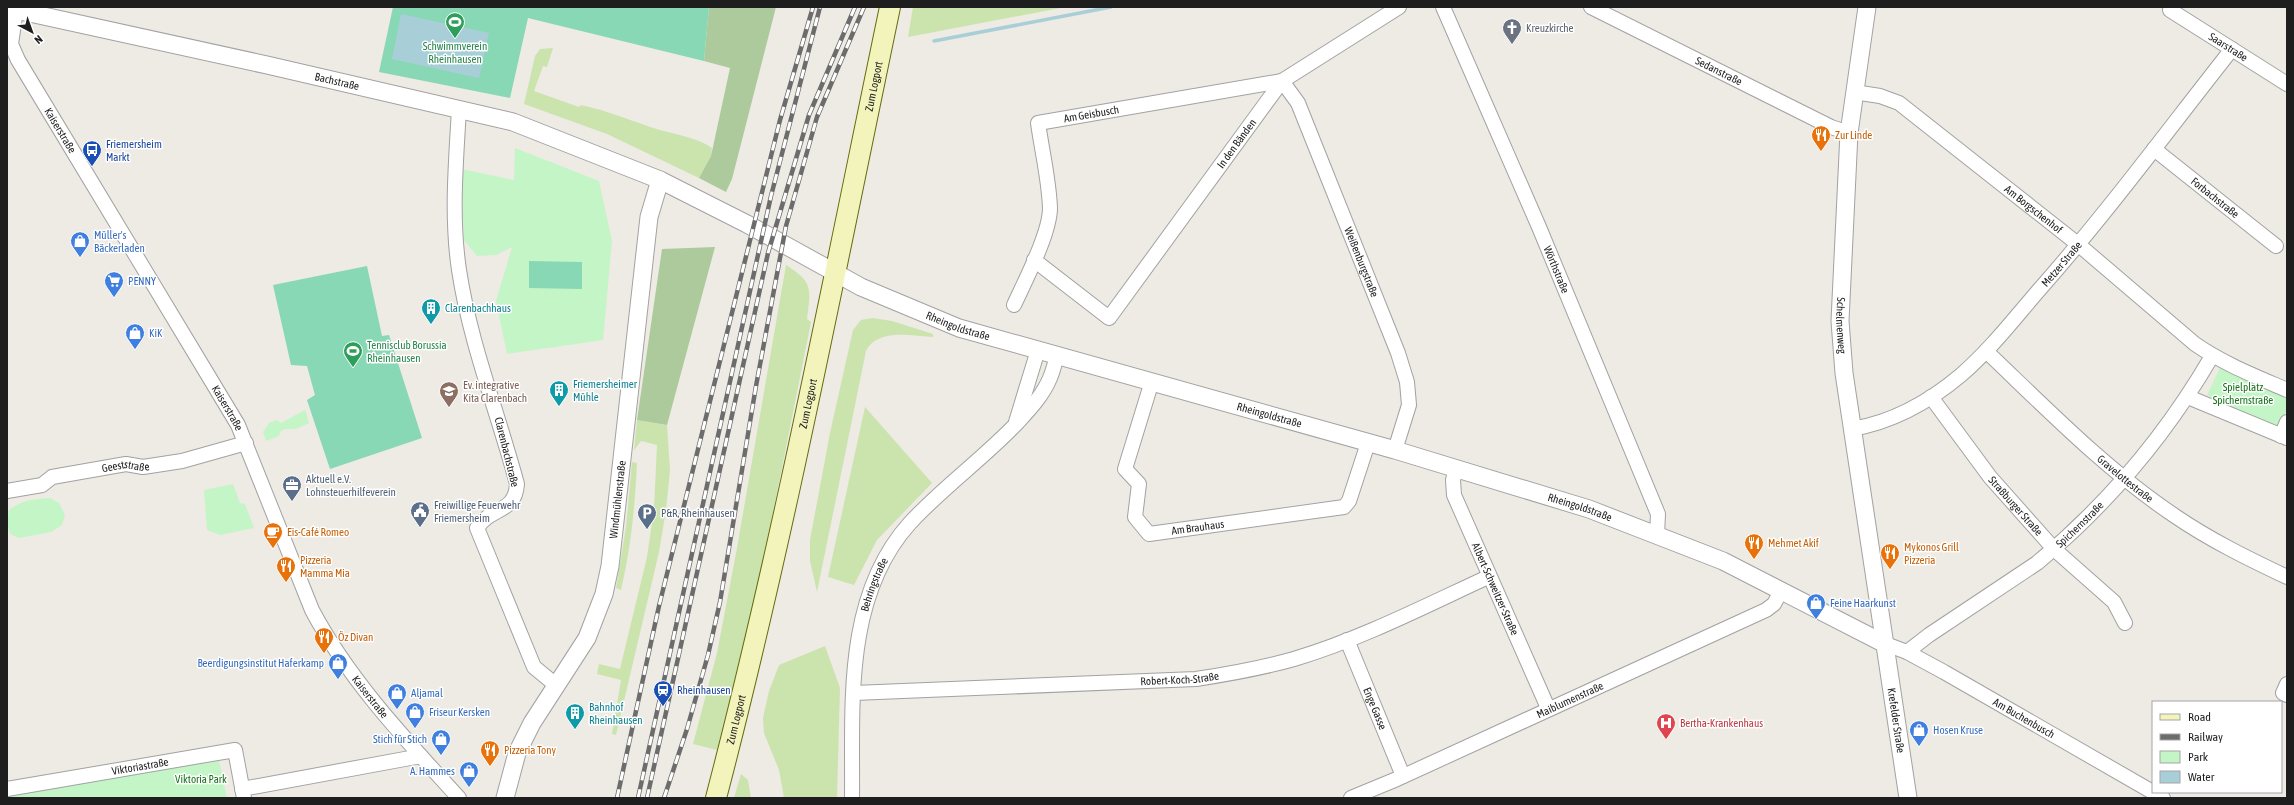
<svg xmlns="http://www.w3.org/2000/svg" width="2294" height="805" font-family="'Asap Condensed',sans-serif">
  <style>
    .grass { fill: #cbe4ae }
    .forest { fill: #acca9c }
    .park { fill: #c4f5c6 }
    .pitch { fill: #88d7b5 }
    .water { fill: #a8cfd8 }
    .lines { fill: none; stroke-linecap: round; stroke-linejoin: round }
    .stream { stroke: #a8cfd8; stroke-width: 3.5 }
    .minor-casing { stroke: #a2a2a2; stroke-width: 16 }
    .tertiary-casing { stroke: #a2a2a2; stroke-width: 19 }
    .secondary-casing { stroke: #656b0e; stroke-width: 22 }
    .minor { stroke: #fff; stroke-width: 14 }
    .tertiary { stroke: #fff; stroke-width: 17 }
    .secondary { stroke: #f3f4bc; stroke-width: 20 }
    .rail-casing { stroke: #6c6c6c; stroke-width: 4.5 }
    .rail { stroke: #fff; stroke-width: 3; stroke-dasharray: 9; stroke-linecap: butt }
    .labels { text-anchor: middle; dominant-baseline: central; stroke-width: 3; stroke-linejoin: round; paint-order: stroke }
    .worship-label { font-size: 11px; fill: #5b616d; stroke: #fff; text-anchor: start }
    .leisure-label { font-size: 11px; fill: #27864d; stroke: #fff }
    .street-label { font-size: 11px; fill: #1e1e1e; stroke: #fff }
    .food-label { font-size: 11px; fill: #c56008; stroke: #fff; text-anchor: start }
    .transit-label { font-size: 11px; fill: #164399; stroke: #fff; text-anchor: start }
    .shop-label { font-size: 11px; fill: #366cbe; stroke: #fff; text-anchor: start }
    .culture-label { font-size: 11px; fill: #0d838f; stroke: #fff; text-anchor: start }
    .education-label { font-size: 11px; fill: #785e54; stroke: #fff; text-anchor: start }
    .park-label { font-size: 11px; fill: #147318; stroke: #fff }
    .service-label { font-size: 11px; fill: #4e5e75; stroke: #fff; text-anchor: start }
    .health-label { font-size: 11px; fill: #be3a42; stroke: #fff; text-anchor: start }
  </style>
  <rect width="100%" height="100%" fill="#eeeae4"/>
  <g class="grass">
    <polygon points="913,7 1066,7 908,37"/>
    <path d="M553,48l-6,19 -4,-1 -9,25 45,16 2,-2c28,6 53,17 79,25 18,5 38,8 52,18l-1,8 -12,22 -92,-44 -83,-30 11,-48 5,-7z"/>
    <path d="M786,265c27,17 25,23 21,54l4,3 -49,246 -45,182 -24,-6 24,-91 20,-105z"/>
    <path d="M873,318l19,3 41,13v3c-21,-1 -55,-9 -67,14l-49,241 -7,-31v-21l20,-107 23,-103 8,-10z"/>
    <polygon points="865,407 932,483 877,540 854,585 828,577"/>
    <polygon points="637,420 667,425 670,470 666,510 659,552 616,735 612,734 621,680 597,674 599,664 620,669 647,557 654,509 657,445 641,441 634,450"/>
    <path d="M632,462l5,1c-2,43 -6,85 -16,127l-5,-2 10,-61z"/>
    <polygon points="825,646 840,688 837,798 784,798 779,770 764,733 763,718 769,691 779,665"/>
    <polygon points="741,774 748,780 751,798 734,798"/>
  </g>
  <g class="forest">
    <polygon points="709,7 776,7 732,179 726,192 699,178 711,156 730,68 704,61"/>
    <polygon points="715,247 667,425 637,420 662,249"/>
  </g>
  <g class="park">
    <polygon points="515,148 599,181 612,241 603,340 507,354 496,301 512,247 496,255 477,256 464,240 461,169 514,180"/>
    <polygon points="2221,366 2287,394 2287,409 2278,427 2207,395"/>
    <polygon points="305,410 309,423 296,429 285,429 281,431 279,436 266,441 263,432 270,422 277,420 281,423"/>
    <polygon points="233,484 240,503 245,504 254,528 220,535 207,530 204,490"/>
    <path d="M50,498l9,5 6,12 -3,10 -11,7 -32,6 -9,-4 -3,-11 2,-13c13,-10 25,-11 41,-12z"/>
    <polygon points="218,756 227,798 7,798 7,794"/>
  </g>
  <g class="pitch">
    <polygon points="393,7 709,7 704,61 528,18 510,98 379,72"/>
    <polygon points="529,261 582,262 582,289 529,288"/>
    <polygon points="367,266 382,336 389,335 422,438 330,469 307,400 315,395 307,366 291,365 273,285"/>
  </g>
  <polygon class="water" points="401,14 489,33 479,78 392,59"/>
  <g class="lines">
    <polyline class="stream" points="934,41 1111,7"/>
    <g class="minor-casing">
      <g id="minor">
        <path id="s1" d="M1443,7l96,220 119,287 -1,21"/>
        <path id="s2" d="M1591,7l240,120 18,6"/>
        <path id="s3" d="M16,10l-5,34 7,16 220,365 74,185c37,70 94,130 147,188"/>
        <path id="s4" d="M2170,10l117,74"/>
        <path id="s5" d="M1854,92l26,4 19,7 180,142 116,99c29,20 60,32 92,46"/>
        <path d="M459,109c-3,53 -8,107 0,161 11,73 39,143 58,214 -2,30 -26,22 -40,44l57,139 23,19"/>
        <path id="s6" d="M2154,149l122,97"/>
        <path id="s7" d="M1034,260l75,58 173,-237 117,-74"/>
        <path id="s8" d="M1014,305c11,-24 36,-72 36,-97 -1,-28 -8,-57 -12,-85l244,-42 16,22 100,250 9,29 2,23 -14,45"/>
        <path id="s9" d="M1986,351c60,57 120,119 189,165 35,24 74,43 112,61"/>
        <path id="s10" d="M1152,381l-27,88 14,15 -4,33 14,17 195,-27 5,-6 19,-58"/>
        <path id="s11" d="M1931,397l59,80 64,72 60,53 11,21"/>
        <polyline points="2188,397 2287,438"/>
        <polyline points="1016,422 1038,350"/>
        <path id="s12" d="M1852,429c41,-7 77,-27 109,-54 29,-25 53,-56 78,-85 68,-77 129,-160 193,-241"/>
        <polyline points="2281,436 2287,422"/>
        <path id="s13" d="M1456,468l-3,12 1,15 94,213"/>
        <path id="s14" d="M7,491l35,-6 10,-8 74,-13 17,3 39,-6 64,-18"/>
        <path id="s15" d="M1347,640l56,136"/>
        <path id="s16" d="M1883,643l24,9 37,20 219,126"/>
        <path id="s17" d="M1907,652l22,-17 108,-72c71,-59 129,-128 175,-207"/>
        <polyline points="2287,684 2283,693 2287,695"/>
        <path id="s18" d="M854,693l342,-14c33,-5 66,-11 98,-20 67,-20 131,-53 194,-82"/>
        <path id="s19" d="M7,789l228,-39 9,48"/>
        <polyline points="242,789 421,756"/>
        <path id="s20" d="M852,798c1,-92 -9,-201 58,-275 33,-36 74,-65 108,-101 12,-13 25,-27 32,-44 3,-7 5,-15 7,-23"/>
        <path id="s21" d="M1351,798l46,-19 369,-169 8,-6 7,-13"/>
      </g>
    </g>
    <g class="tertiary-casing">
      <g id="tertiary">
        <path id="s22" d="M1867,7l-18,126 -9,188 4,52 64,425"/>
        <path id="s23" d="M7,8l260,57 246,57 147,58 87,44 114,63 98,41 436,122 194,59 134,52 160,82"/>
        <path id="s24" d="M505,798l12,-45 15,-30 55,-85 17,-44 6,-28 39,-349 11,-37"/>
      </g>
    </g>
    <g class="secondary-casing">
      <g id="secondary">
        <path id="s25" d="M716,798c68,-261 119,-527 174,-791"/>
      </g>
    </g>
    <use href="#minor" class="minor"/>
    <use href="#tertiary" class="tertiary"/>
    <use href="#secondary" class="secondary"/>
    <g class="rail-casing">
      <g id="rail">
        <polyline points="617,798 659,606 780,120 813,7"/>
        <polyline points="638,798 771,196 820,7"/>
        <polyline points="647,798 768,253 809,115 855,7"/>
        <polyline points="664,798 687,729 708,655 720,602 756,386 786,226 817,117 864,7"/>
      </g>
    </g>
    <use href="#rail" class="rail"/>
  </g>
  <defs>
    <g id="stadium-pin" transform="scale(1)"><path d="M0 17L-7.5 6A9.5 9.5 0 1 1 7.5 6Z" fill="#2e9e5b" stroke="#fff"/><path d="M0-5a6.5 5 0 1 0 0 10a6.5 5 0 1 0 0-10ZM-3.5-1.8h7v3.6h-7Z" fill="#fff"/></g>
    <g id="church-pin" transform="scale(1)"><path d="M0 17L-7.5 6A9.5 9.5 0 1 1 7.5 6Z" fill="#6b7280" stroke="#fff"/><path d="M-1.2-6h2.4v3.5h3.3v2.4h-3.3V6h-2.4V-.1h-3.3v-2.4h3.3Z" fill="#fff"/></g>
    <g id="restaurant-pin" transform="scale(1)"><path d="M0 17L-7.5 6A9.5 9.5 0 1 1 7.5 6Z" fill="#e8710a" stroke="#fff"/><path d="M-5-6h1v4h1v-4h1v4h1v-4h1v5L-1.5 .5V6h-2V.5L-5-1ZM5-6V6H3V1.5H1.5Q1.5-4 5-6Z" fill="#fff"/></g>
    <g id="bus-pin" transform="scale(1)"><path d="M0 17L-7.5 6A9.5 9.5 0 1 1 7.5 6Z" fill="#1a4fb4" stroke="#fff"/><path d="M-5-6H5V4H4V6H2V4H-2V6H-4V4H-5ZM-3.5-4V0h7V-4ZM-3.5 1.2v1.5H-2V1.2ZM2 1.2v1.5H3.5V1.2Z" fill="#fff"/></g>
    <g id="shop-pin" transform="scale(1)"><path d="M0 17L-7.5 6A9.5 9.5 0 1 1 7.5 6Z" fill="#3f7fe0" stroke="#fff"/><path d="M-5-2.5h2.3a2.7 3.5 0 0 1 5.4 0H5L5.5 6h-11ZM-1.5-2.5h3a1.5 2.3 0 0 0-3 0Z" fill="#fff"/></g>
    <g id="supermarket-pin" transform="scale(1)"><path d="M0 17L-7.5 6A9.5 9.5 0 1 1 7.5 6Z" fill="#3f7fe0" stroke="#fff"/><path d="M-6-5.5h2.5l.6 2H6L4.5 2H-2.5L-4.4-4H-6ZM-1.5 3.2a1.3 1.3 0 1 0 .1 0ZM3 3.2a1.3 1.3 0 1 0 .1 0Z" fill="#fff"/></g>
    <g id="building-pin" transform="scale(1)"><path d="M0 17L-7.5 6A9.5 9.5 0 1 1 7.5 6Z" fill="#0f9aa8" stroke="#fff"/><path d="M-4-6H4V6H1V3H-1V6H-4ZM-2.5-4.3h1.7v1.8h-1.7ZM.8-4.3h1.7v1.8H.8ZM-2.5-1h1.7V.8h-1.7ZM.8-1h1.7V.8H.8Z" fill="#fff"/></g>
    <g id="school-pin" transform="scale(1)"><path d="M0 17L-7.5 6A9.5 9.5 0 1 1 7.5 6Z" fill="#8d6e63" stroke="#fff"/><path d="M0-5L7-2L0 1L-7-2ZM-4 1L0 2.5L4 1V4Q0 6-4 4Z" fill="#fff"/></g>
    <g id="office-pin" transform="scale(1)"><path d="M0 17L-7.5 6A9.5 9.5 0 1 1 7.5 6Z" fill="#5c6f8a" stroke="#fff"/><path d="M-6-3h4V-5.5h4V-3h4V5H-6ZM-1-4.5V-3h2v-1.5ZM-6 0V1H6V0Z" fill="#fff"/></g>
    <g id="civic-pin" transform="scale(1)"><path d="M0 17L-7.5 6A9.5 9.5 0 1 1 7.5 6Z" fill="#5c6f8a" stroke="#fff"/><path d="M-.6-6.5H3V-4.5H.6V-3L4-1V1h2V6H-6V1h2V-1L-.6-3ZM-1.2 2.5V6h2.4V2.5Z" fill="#fff"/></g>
    <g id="parking-pin" transform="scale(1)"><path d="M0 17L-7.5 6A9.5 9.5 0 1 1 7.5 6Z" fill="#5c6f8a" stroke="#fff"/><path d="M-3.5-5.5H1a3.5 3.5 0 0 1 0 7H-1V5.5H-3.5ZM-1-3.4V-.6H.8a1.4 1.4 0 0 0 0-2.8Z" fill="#fff"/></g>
    <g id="cafe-pin" transform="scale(1)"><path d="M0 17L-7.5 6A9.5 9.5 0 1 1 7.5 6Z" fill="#e8710a" stroke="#fff"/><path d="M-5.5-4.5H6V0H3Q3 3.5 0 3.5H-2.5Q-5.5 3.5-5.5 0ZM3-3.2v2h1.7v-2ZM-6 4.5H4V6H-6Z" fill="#fff"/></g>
    <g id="station-pin" transform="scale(1)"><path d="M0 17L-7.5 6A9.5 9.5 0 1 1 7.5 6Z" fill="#1a4fb4" stroke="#fff"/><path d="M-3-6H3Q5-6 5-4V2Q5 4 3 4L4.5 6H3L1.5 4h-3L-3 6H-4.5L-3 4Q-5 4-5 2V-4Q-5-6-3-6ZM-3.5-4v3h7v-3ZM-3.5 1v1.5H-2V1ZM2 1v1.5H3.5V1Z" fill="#fff"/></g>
    <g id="hospital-pin" transform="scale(1)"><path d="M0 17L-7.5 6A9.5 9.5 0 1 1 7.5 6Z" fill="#e0444e" stroke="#fff"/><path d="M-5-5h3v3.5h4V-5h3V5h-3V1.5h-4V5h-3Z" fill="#fff"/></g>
  </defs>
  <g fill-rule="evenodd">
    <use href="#stadium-pin" x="455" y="22"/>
    <use href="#church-pin" x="1512" y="28"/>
    <use href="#restaurant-pin" x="1821" y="135"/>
    <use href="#bus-pin" x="92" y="150"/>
    <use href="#shop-pin" x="80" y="241"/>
    <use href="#supermarket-pin" x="114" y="281"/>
    <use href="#building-pin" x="431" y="308"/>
    <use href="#shop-pin" x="135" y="333"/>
    <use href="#stadium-pin" x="353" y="351"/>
    <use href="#building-pin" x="559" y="390"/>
    <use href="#school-pin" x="449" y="391"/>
    <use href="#office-pin" x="292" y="485"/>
    <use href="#civic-pin" x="420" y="511"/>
    <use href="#parking-pin" x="647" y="513"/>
    <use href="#cafe-pin" x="273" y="532"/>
    <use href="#restaurant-pin" x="1754" y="543"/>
    <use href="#restaurant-pin" x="1890" y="553"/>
    <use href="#restaurant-pin" x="286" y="566"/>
    <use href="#shop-pin" x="1816" y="603"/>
    <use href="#restaurant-pin" x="324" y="637"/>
    <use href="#shop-pin" x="338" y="663"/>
    <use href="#station-pin" x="663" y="690"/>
    <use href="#shop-pin" x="397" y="693"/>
    <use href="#shop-pin" x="415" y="712"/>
    <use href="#building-pin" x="575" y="713"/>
    <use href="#hospital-pin" x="1666" y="723"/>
    <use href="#shop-pin" x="1919" y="730"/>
    <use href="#shop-pin" x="441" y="739"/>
    <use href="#restaurant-pin" x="490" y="750"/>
    <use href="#shop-pin" x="469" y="771"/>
  </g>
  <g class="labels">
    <g class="worship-label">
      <text x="1526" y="28">Kreuzkirche</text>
    </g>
    <g class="leisure-label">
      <text x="455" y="46">Schwimmverein<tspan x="455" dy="13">Rheinhausen</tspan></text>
      <text x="367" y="345" text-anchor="start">Tennisclub Borussia<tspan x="367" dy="13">Rheinhausen</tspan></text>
    </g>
    <g class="street-label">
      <text stroke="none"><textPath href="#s4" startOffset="69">Saarstraße</textPath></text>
      <text stroke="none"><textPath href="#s2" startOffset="143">Sedanstraße</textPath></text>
      <text stroke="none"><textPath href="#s23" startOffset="338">Bachstraße</textPath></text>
      <text stroke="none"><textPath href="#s25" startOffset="729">Zum Logport</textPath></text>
      <text stroke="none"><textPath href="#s8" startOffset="244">Am Geisbusch</textPath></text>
      <text stroke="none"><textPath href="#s3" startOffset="134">Kaiserstraße</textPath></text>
      <text stroke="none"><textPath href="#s7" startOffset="311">In den Bänden</textPath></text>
      <text stroke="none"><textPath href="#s6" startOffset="78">Forbachstraße</textPath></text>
      <text stroke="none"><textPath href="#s5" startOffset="218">Am Borgschenhof</textPath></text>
      <text stroke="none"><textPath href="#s8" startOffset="636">Weißenburgstraße</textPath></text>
      <text stroke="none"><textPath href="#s12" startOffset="273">Metzer Straße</textPath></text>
      <text stroke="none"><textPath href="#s1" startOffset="286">Wörthstraße</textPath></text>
      <text stroke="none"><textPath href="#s23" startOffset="1009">Rheingoldstraße</textPath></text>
      <text stroke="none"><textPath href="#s22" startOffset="320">Schelmenweg</textPath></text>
      <text stroke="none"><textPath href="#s25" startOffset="405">Zum Logport</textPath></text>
      <text stroke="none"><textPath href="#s3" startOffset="458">Kaiserstraße</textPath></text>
      <text stroke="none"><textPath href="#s23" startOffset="1333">Rheingoldstraße</textPath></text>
      <text transform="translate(507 452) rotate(76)">Clarenbachstraße</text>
      <text stroke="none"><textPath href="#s14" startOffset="123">Geeststraße</textPath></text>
      <text stroke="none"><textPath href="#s9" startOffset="189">Gravelottestraße</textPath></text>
      <text stroke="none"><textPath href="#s24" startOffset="324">Windmühlenstraße</textPath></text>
      <text stroke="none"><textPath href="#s11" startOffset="138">Straßburger Straße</textPath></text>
      <text stroke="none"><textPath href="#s23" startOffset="1657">Rheingoldstraße</textPath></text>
      <text stroke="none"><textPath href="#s17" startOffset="215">Spichernstraße</textPath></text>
      <text stroke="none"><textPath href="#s10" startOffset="217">Am Brauhaus</textPath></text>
      <text stroke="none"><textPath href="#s20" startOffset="216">Behringstraße</textPath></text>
      <text stroke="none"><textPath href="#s13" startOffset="130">Albert-Schweitzer-Straße</textPath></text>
      <text stroke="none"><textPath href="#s18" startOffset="326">Robert-Koch-Straße</textPath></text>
      <text stroke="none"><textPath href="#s3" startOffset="782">Kaiserstraße</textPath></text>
      <text stroke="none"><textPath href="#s21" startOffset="240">Maiblumenstraße</textPath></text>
      <text stroke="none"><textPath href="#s15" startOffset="74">Enge Gasse</textPath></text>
      <text stroke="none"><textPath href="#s16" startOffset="160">Am Buchenbusch</textPath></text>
      <text stroke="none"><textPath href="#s25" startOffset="81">Zum Logport</textPath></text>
      <text stroke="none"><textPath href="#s22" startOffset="719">Krefelder Straße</textPath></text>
      <text stroke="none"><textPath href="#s19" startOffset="135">Viktoriastraße</textPath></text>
    </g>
    <g class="food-label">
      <text x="1835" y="135">Zur Linde</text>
      <text x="287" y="532">Eis-Café Romeo</text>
      <text x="1768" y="543">Mehmet Akif</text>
      <text x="1904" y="547">Mykonos Grill<tspan x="1904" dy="13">Pizzeria</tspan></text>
      <text x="300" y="560">Pizzeria<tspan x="300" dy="13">Mamma Mia</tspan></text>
      <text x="338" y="637">Öz Divan</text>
      <text x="504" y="750">Pizzeria Tony</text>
    </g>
    <g class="transit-label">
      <text x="106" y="144">Friemersheim<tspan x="106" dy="13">Markt</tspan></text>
      <text x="677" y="690">Rheinhausen</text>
    </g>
    <g class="shop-label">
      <text x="94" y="235">Müller's<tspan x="94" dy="13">Bäckerladen</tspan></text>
      <text x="128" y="281">PENNY</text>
      <text x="149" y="333">KiK</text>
      <text x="1830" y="603">Feine Haarkunst</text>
      <text x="324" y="663" text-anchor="end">Beerdigungsinstitut Haferkamp</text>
      <text x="411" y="693">Aljamal</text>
      <text x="429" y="712">Friseur Kersken</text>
      <text x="1933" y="730">Hosen Kruse</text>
      <text x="427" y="739" text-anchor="end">Stich für Stich</text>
      <text x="455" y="771" text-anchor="end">A. Hammes</text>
    </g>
    <g class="culture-label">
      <text x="445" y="308">Clarenbachhaus</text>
      <text x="573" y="384">Friemersheimer<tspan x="573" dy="13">Mühle</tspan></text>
      <text x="589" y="707">Bahnhof<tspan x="589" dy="13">Rheinhausen</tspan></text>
    </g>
    <g class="education-label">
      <text x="463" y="385">Ev. integrative<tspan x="463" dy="13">Kita Clarenbach</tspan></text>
    </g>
    <g class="park-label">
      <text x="2243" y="387">Spielplatz<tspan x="2243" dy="13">Spichernstraße</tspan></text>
      <text x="201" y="779">Viktoria Park</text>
    </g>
    <g class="service-label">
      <text x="306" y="479">Aktuell e.V.<tspan x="306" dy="13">Lohnsteuerhilfeverein</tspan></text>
      <text x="434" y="505">Freiwillige Feuerwehr<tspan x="434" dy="13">Friemersheim</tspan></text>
      <text x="661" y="513">P&amp;R, Rheinhausen</text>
    </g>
    <g class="health-label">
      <text x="1680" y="723">Bertha-Krankenhaus</text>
    </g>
  </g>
  <rect width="2294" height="805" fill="none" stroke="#1e1e1e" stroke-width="16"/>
  <rect x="2152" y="701" width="130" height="92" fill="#ffffff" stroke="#a5a5a5"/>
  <rect x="2160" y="714" width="20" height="6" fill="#f3f4bc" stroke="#a5a5a5"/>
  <text x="2188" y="721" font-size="12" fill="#1e1e1e">Road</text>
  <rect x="2160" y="734" width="20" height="6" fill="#6c6c6c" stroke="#a5a5a5"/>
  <text x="2188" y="741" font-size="12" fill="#1e1e1e">Railway</text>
  <rect x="2160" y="751" width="20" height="12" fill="#c4f5c6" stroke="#a5a5a5"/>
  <text x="2188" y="761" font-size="12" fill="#1e1e1e">Park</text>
  <rect x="2160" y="771" width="20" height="12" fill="#a8cfd8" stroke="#a5a5a5"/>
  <text x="2188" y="781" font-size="12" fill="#1e1e1e">Water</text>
  <g transform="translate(32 32) rotate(139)" stroke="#ffffff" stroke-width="3" paint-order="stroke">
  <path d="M0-3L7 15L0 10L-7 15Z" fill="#1e1e1e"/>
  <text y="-6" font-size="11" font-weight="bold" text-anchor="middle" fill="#1e1e1e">N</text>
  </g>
</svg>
